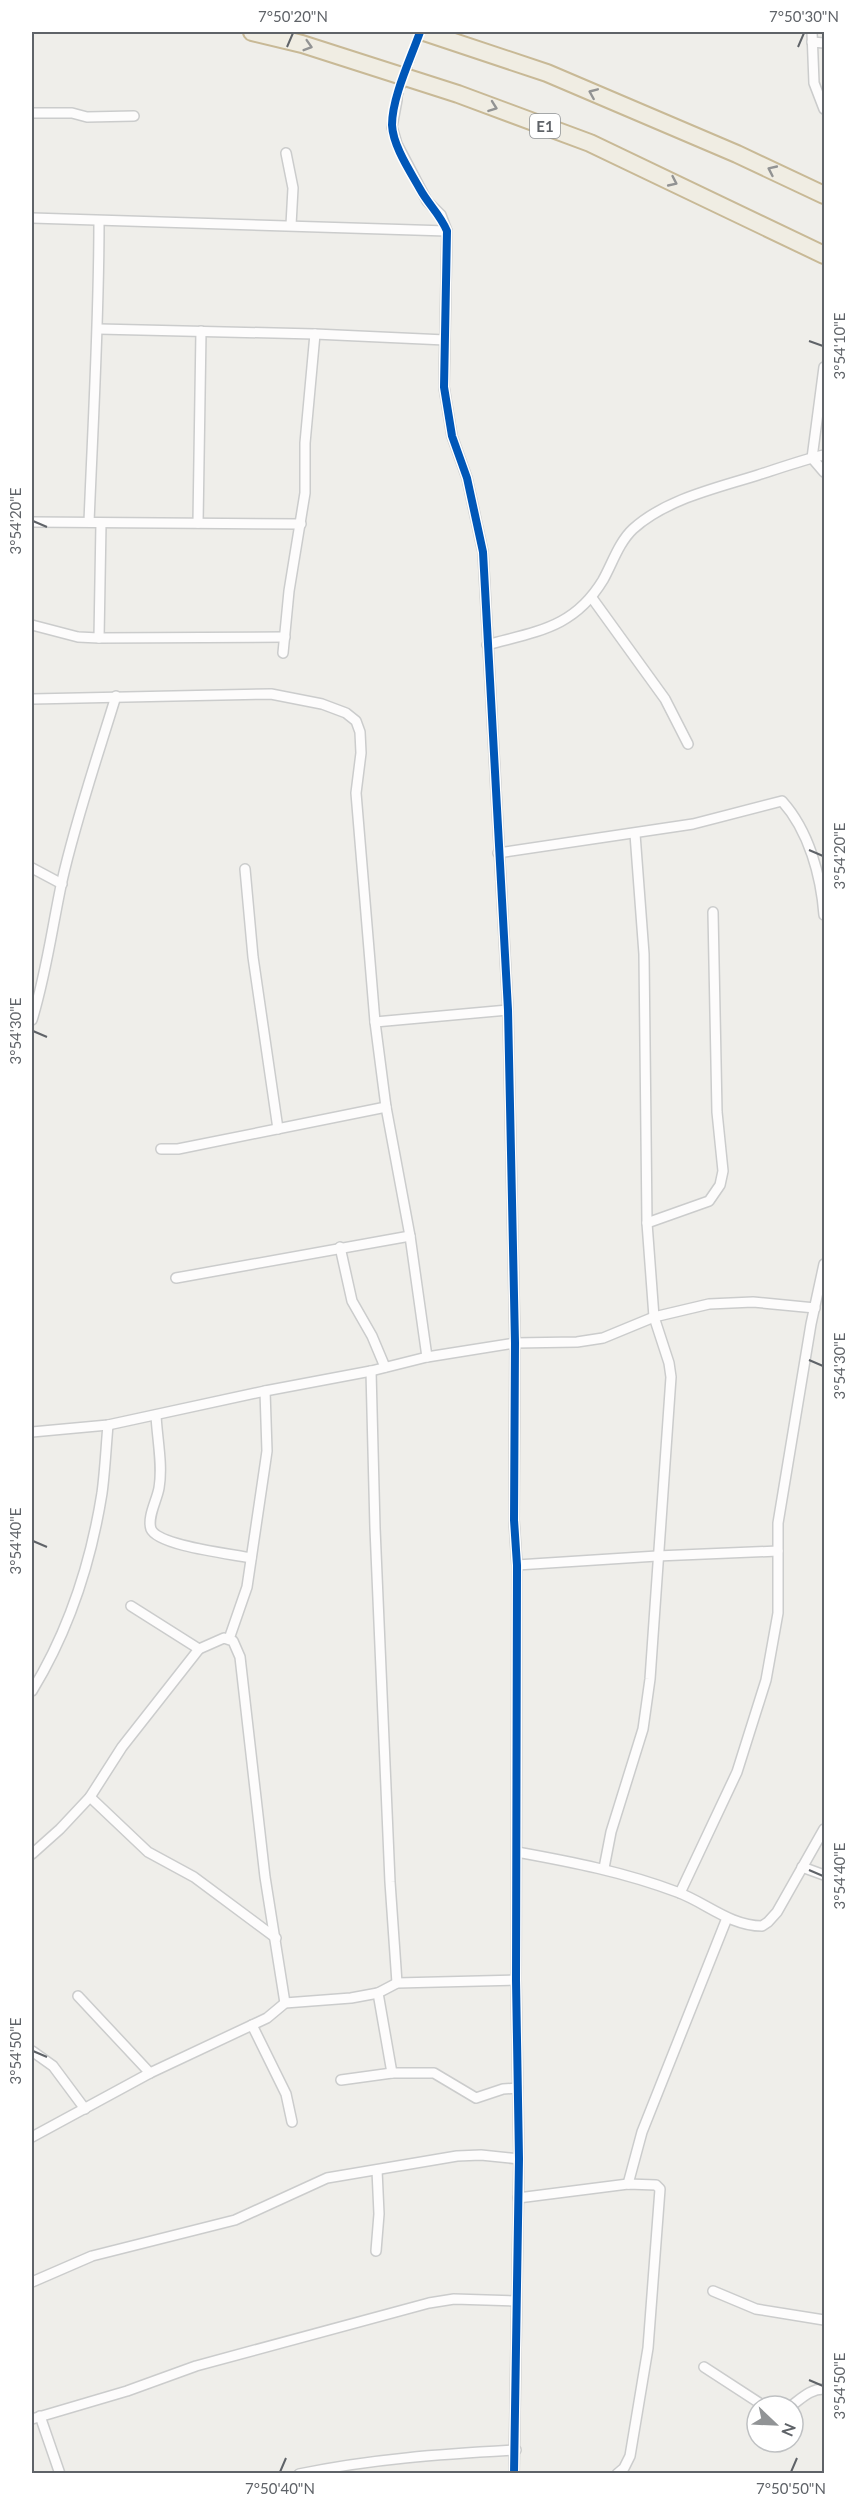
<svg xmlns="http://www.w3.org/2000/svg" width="856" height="2505" font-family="Lato,sans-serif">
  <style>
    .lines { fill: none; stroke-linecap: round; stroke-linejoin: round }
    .minor-tunnel { stroke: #cbcbca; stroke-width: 9; stroke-dasharray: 9 4.5; stroke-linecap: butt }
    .minor-casing { stroke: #cbcccc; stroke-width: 12 }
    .motorway-casing { stroke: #c8b996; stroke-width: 20 }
    .minor { stroke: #fdfcfc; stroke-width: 9 }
    .motorway { stroke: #f0ede3; stroke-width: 16 }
    .cycleway-casing { stroke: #fff; stroke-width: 11 }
    .cycleway { stroke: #0057b8; stroke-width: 8 }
    .oneway { stroke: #929393 }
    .ticks { fill: none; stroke: #5f6368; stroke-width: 2 }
    .labels { text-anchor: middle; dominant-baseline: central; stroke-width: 4.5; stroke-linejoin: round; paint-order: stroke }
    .shield { fill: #fff; stroke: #8f9295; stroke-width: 1.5 }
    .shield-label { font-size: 15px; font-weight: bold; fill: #5f6368 }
    .neatline { fill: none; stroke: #5f6368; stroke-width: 2 }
    .ticks-label { font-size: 15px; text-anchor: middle; fill: #5f6368 }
  </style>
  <rect width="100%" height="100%" fill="#efeeea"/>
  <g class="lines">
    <polyline class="minor-tunnel" points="397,100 420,32"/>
    <g class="minor-casing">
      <g id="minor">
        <polyline points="812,32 814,83 824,109"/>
        <polyline points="812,42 824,43"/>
        <polyline points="397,100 392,127 397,144 427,201 441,215 447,231 444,387 452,436 467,478 483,552 508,1010 515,1343 514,1520 517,1565 516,1980 519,2159 514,2474"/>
        <polyline points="32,113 72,113 87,117 134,116"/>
        <polyline points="286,153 293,188 291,225"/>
        <polyline points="32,218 447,231"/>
        <polyline points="99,329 315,334 445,340"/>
        <polyline points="824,367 812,458 824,472"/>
        <polyline points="32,522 301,524"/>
        <path d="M89,522c4,-100 10,-200 10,-300"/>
        <polyline points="198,523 201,331"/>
        <polyline points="592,598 665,699 688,744"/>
        <polyline points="32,625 78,637 99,638 285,637"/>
        <polyline points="99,638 101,523"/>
        <path d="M487,645c50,-14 87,-17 116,-65 9,-16 16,-38 30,-51 33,-30 84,-41 125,-54 22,-7 44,-15 66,-20"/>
        <polyline points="283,653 289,591 305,493 305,443 315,334"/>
        <polyline points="32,699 271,694 322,704 346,713 356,721 360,732 361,753 356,793 375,1022 386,1107 410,1236 427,1357"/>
        <path d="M498,853l195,-29 89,-23c27,30 39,75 42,114"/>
        <polyline points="32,868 62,884"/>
        <polyline points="245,869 253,957 278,1129"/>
        <path d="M32,1020c14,-45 20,-92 30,-139 14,-62 35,-123 54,-185"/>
        <polyline points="375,1022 508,1010"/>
        <polyline points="161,1149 178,1149 386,1107"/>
        <polyline points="647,1223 709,1201 720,1185 723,1171 717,1112 713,912"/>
        <polyline points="340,1247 352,1301 372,1336 385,1367"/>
        <polyline points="176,1278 410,1236"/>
        <polyline points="371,1371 375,1528 390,1882 397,1983"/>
        <path d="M156,1415c1,23 7,50 3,73 -2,12 -12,29 -8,41 7,17 82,25 100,29"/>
        <polyline points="32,1432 108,1425 265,1391 371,1371 427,1357 515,1343 577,1342 603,1338 654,1317 709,1304 753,1302 815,1308"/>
        <polyline points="517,1565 657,1556 778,1551"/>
        <polyline points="131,1606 199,1649"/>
        <polyline points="229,1639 247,1587 265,1465 267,1451 265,1391"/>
        <path d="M32,1691c36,-59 59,-129 70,-198 3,-22 4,-46 6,-68"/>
        <polyline points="90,1797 148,1852 194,1877 276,1938"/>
        <path d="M517,1852c55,10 107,20 160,40 28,10 53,34 85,34l6,-4 9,-10 47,-83"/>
        <polyline points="32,1854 60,1829 90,1797 122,1747 199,1649 224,1638 233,1641 240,1657 265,1877 285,2003"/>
        <polyline points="802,1867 824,1875"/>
        <polyline points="604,1868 611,1832 643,1729 650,1679 671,1377 669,1363 654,1317 647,1223 644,954 635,834"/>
        <polyline points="680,1893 737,1772 766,1680 778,1613 778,1523 811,1324 824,1264"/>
        <polyline points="378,1993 392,2073"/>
        <polyline points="78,1996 150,2073"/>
        <polyline points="252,2025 286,2094 292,2122"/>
        <polyline points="32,2051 53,2066 85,2109"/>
        <polyline points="341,2080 392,2073 434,2073 476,2098 503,2089 518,2088"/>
        <polyline points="32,2137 150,2073 267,2018 285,2003 351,1998 378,1993 397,1983 516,1980"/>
        <polyline points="628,2184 642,2132 727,1918"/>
        <polyline points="518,2198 628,2184 656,2185 660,2189 648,2348 630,2456 624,2468 617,2474"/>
        <polyline points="376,2251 379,2214 377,2170"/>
        <polyline points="32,2282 92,2256 235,2220 327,2178 457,2156 481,2155 519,2159"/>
        <polyline points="713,2291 756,2309 824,2320"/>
        <polyline points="704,2367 764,2406"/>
        <path d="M791,2406c11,-8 19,-17 33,-17"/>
        <polyline points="40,2416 60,2474"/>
        <polyline points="32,2419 127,2391 196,2366 429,2303 454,2299 516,2301"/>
        <path d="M299,2474c71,-15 144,-20 217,-24"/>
      </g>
    </g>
    <g class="motorway-casing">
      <g id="motorway">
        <polyline points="252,32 302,44 458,94 590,143 824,255"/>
        <polyline points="424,32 547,73 737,154 824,195"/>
      </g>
    </g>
    <use href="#minor" class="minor"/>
    <use href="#motorway" class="motorway"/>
    <g class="cycleway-casing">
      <path id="cycleway" d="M420,32c-9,26 -28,65 -28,93 1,21 18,46 28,64 8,15 20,25 27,42l-3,156 8,49 15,42 16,74 25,458 7,333 -1,177 3,45 -1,415 3,179 -5,315"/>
    </g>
    <use href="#cycleway" class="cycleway"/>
  </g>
  <defs><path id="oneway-chevron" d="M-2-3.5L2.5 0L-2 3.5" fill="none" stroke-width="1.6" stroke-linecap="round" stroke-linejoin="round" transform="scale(1.5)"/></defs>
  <g class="oneway">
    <use href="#oneway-chevron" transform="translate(308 46) rotate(17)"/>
    <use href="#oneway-chevron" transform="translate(593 93) rotate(-157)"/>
    <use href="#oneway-chevron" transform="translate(493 107) rotate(20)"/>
    <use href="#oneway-chevron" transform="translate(772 170) rotate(-155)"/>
    <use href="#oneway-chevron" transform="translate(673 182) rotate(25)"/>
  </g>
  <path class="ticks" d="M287,47l6,-14M798,47l6,-14M809,341l14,5M33,521l14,6M809,850l14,6M33,1031l14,6M809,1360l14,6M33,1541l14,6M809,1870l14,6M33,2051l14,6M809,2380l14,6M280,2472l6,-14M791,2472l6,-14"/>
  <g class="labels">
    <rect class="shield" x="530" y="114" width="30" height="24" rx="4.5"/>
    <g class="shield-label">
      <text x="545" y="126">E1</text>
    </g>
  </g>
  <rect width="856" height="2505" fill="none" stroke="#ffffff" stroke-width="66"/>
  <g transform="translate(775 2424) rotate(113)"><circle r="28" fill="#ffffff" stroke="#bfc1c3" stroke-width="1.5"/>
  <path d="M0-4.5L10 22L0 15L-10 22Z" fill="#919496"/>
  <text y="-9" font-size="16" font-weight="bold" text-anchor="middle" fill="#5f6368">N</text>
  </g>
  <rect x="33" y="33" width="790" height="2439" class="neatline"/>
  <g class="ticks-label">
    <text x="293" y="22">7°50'20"N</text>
    <text x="804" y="22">7°50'30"N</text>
    <text transform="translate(840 346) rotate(-90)" y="5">3°54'10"E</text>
    <text transform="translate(16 521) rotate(-90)" y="5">3°54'20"E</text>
    <text transform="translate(840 856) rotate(-90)" y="5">3°54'20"E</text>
    <text transform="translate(16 1031) rotate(-90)" y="5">3°54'30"E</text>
    <text transform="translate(840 1366) rotate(-90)" y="5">3°54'30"E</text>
    <text transform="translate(16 1541) rotate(-90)" y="5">3°54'40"E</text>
    <text transform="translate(840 1876) rotate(-90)" y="5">3°54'40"E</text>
    <text transform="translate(16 2051) rotate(-90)" y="5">3°54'50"E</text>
    <text transform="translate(840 2386) rotate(-90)" y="5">3°54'50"E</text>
    <text x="280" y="2494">7°50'40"N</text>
    <text x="791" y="2494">7°50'50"N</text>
  </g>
</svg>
